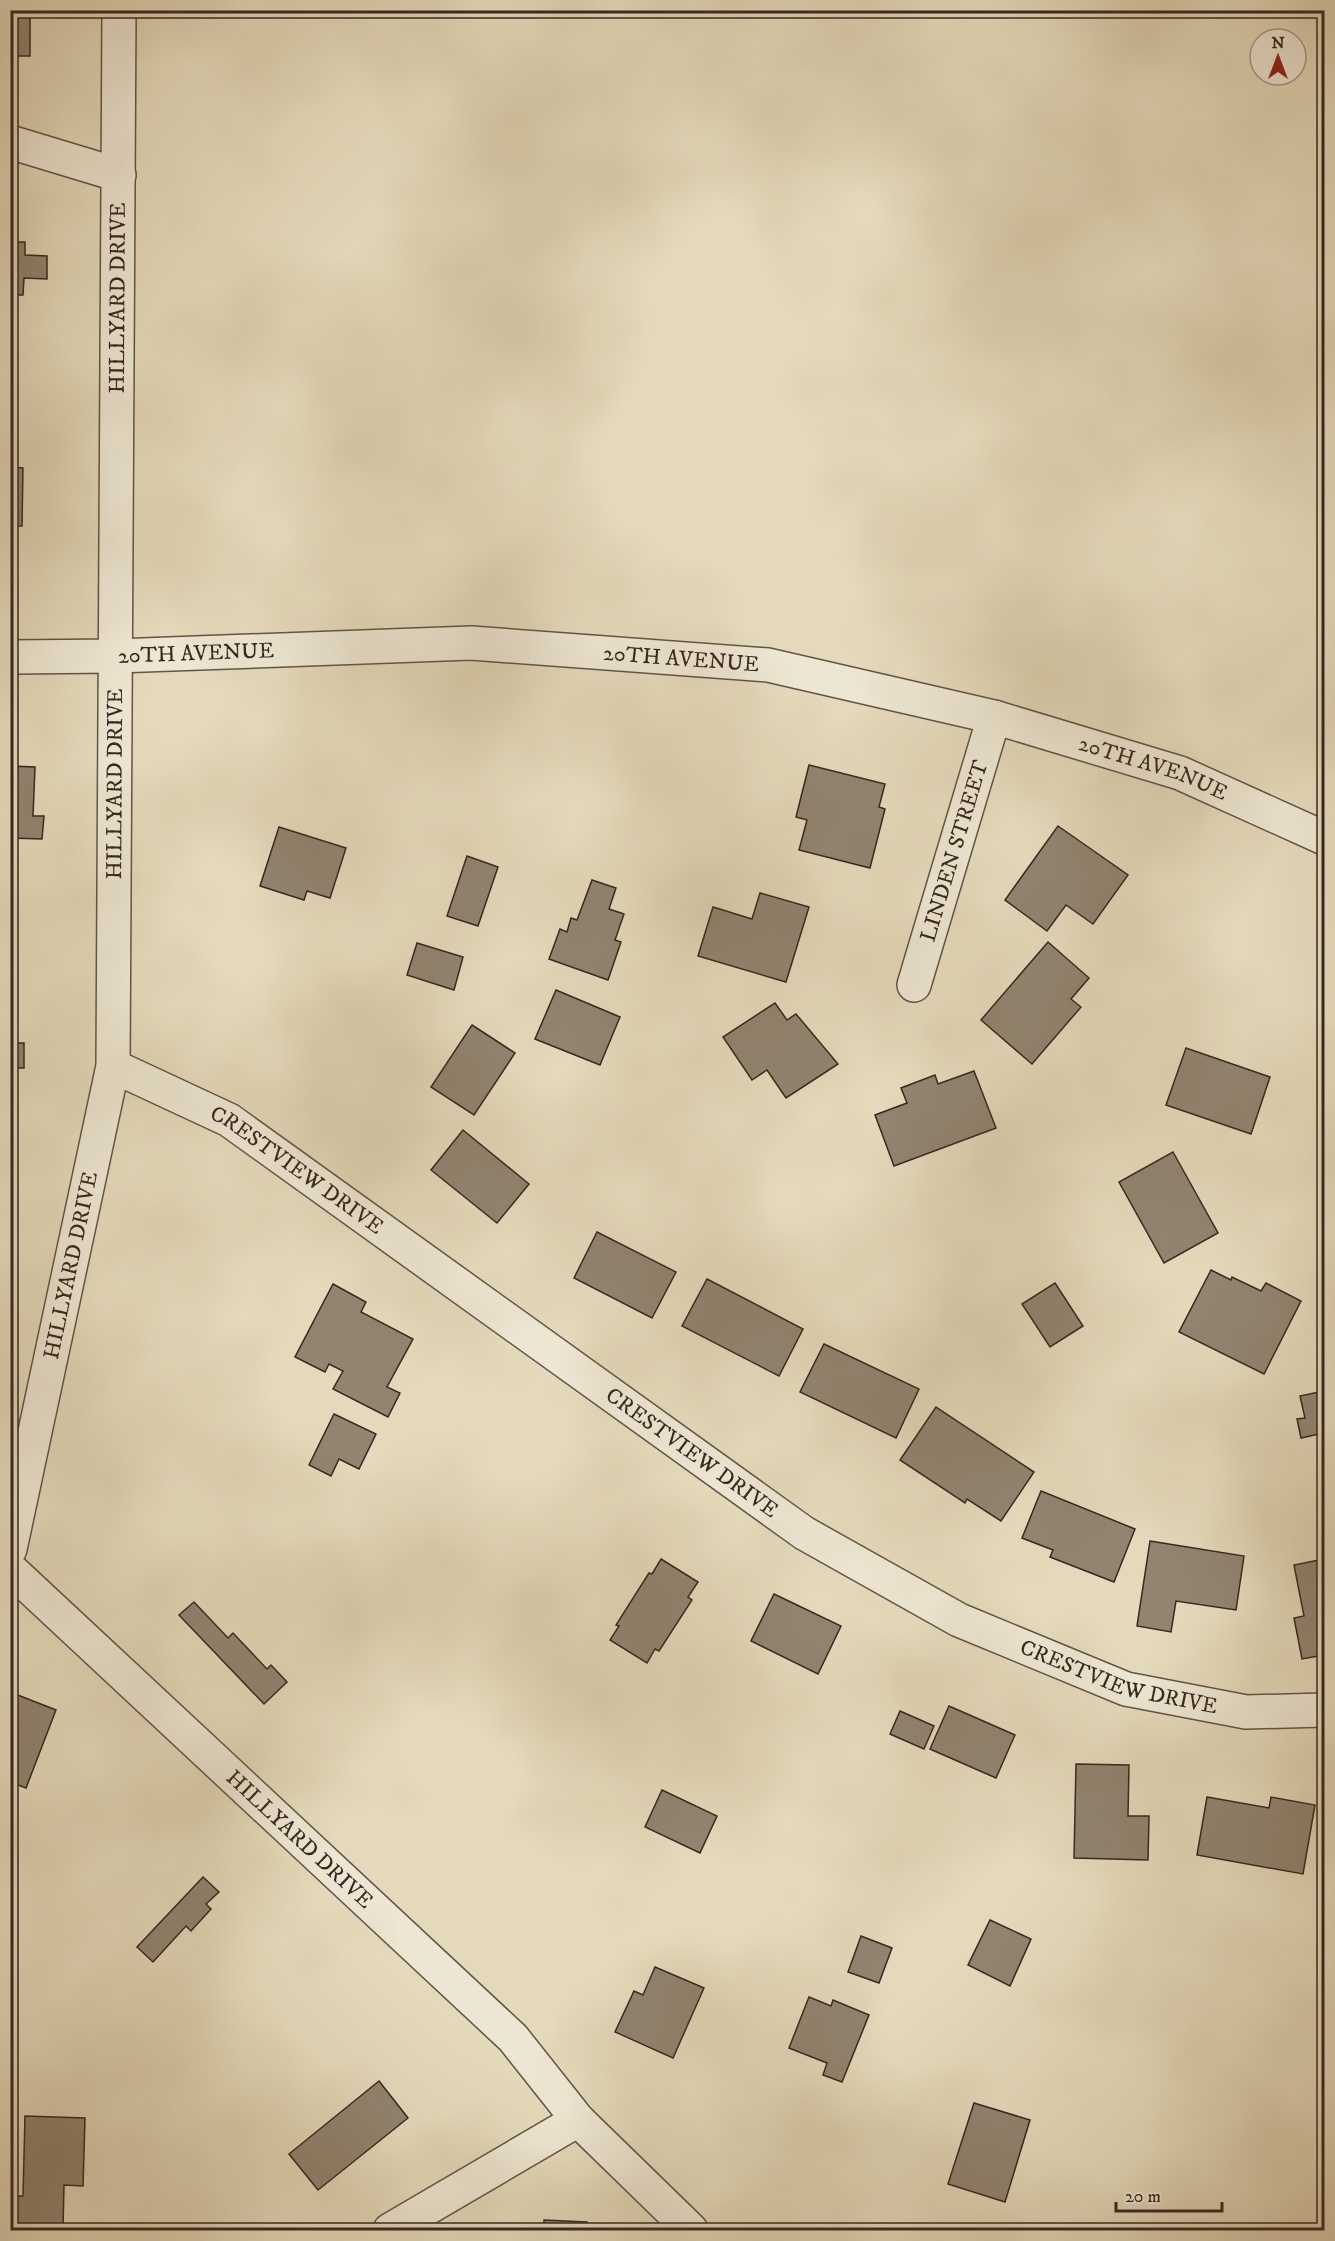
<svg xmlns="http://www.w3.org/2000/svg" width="1335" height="2241" font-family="'IM FELL DW Pica',serif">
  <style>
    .building { fill: #918471; stroke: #372721; stroke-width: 1.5 }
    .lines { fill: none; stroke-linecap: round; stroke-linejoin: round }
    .minor-casing { stroke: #625447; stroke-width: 36 }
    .minor { stroke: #ede6d2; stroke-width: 33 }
    .labels { text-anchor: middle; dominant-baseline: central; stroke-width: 4.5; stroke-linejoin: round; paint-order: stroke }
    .street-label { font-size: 22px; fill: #372721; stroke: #ede6d2 }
  </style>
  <rect width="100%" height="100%" fill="#e4d9ba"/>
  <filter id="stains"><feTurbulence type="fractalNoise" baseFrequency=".00333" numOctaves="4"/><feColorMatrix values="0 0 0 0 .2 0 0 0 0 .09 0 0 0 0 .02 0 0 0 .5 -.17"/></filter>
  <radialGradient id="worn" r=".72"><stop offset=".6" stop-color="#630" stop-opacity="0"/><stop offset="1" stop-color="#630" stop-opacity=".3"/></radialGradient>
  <g class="building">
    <rect x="10" y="10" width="20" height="46"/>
    <polygon points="10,242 25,242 25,255 47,256 47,279 24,278 23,295 10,295"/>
    <polygon points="10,467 23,468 22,526 10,526"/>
    <polygon points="809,765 885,784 879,807 885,809 870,868 799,850 807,820 796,817"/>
    <polygon points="10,766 35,767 33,816 44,816 42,839 10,838"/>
    <polygon points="1058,826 1128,875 1093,924 1066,905 1047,931 1005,900"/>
    <polygon points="279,827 346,848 330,898 307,891 304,900 260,886"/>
    <polygon points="467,856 498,867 478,926 447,916"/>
    <polygon points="592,880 616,888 609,909 624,914 615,940 621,942 608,980 549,959 560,929 567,932 571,918 577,920"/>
    <polygon points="760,893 809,907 786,982 698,956 713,907 752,919"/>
    <polygon points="1048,942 1089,978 1071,999 1081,1007 1032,1064 981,1020"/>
    <polygon points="417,943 463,957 454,990 407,975"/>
    <polygon points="556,990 620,1017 600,1065 535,1039"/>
    <polygon points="775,1003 787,1020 796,1014 838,1064 786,1098 767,1070 752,1080 723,1037"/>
    <polygon points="472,1025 515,1053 474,1115 431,1087"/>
    <rect x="10" y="1043" width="14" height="25"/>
    <polygon points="1186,1048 1270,1077 1251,1134 1166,1105"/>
    <polygon points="974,1071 996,1128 894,1166 875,1115 907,1103 901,1088 935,1075 938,1084"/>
    <polygon points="463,1130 529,1184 497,1223 431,1170"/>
    <polygon points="1173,1152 1218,1233 1164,1263 1119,1182"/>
    <polygon points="597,1232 676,1272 652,1318 574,1278"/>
    <polygon points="1211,1270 1231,1280 1232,1277 1261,1291 1266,1283 1301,1301 1264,1374 1179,1332"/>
    <polygon points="707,1279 803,1329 779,1376 682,1326"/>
    <polygon points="1055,1283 1083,1326 1050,1347 1022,1304"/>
    <polygon points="333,1284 366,1302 361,1312 413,1339 387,1387 400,1393 388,1417 333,1389 343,1371 329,1364 325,1372 295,1357"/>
    <polygon points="824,1344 919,1389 896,1438 800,1392"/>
    <polygon points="1324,1391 1324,1433 1301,1438 1297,1419 1305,1418 1300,1396"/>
    <polygon points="936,1407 1034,1472 1001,1521 967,1499 965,1503 900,1460"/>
    <polygon points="334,1414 376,1434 359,1469 339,1459 331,1476 309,1465"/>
    <polygon points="1041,1491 1135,1529 1114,1582 1050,1557 1053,1550 1022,1538"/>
    <polygon points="1150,1541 1244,1556 1236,1610 1176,1601 1171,1632 1137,1626"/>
    <polygon points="661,1559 698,1582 688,1597 692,1600 659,1651 655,1649 647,1663 610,1640 619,1626 616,1625 649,1573 652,1574"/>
    <polygon points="1324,1559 1324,1655 1302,1659 1294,1618 1304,1616 1294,1565"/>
    <polygon points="774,1594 841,1626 818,1674 751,1641"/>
    <polygon points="194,1602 228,1638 233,1633 267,1669 271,1665 287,1682 264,1704 179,1615"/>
    <polygon points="10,1692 56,1710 26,1788 10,1782"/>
    <polygon points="949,1706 1015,1735 996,1778 930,1749"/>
    <polygon points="900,1711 934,1726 924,1749 890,1734"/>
    <polygon points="1076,1764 1129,1765 1128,1816 1149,1816 1148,1860 1074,1858"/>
    <polygon points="662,1790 717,1816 700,1853 645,1827"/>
    <polygon points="1207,1797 1269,1808 1271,1797 1315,1805 1303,1874 1197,1855"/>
    <polygon points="203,1877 219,1892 206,1904 211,1909 191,1931 186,1926 153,1962 137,1947"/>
    <polygon points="990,1920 1031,1939 1010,1986 968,1965"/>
    <polygon points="861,1936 892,1948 879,1983 848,1972"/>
    <polygon points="655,1967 704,1988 673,2058 615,2032 634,1991 643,1995"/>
    <polygon points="809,1997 831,2006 833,2000 869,2015 842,2082 823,2075 827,2063 789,2048"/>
    <polygon points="379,2081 408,2118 318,2190 289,2154"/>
    <polygon points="974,2103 1030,2120 1005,2202 948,2184"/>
    <polygon points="25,2116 85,2118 83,2186 64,2185 63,2230 14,2230 15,2196 23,2196"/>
    <polygon points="544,2220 587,2222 587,2230 544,2230"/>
  </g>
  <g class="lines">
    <g class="minor-casing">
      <g id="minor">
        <polyline points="10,142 119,175"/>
        <path id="s1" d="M10,657l106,-1 355,-13 297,22 226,52 186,56 144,65"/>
        <path id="s2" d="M914,985l80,-268"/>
        <path id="s3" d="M113,1066l116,54 575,413 155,87 167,69 120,23 78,-2"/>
        <path id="s4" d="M10,1549l103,-483 6,-1056"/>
        <path id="s5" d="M10,1569l503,469 65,82 113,110"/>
        <polyline points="390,2230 578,2120"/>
      </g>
    </g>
    <use href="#minor" class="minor"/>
  </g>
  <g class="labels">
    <g class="street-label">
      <text stroke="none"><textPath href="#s4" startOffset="1262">HILLYARD DRIVE</textPath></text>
      <text stroke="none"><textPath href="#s1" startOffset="186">20TH AVENUE</textPath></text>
      <text stroke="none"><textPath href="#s1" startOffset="672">20TH AVENUE</textPath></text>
      <text stroke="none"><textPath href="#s1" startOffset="1158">20TH AVENUE</textPath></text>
      <text stroke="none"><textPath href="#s4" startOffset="776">HILLYARD DRIVE</textPath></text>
      <text stroke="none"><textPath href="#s2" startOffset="140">LINDEN STREET</textPath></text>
      <text stroke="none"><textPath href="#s3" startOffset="212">CRESTVIEW DRIVE</textPath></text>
      <text stroke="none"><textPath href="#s4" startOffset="290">HILLYARD DRIVE</textPath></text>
      <text stroke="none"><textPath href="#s3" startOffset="698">CRESTVIEW DRIVE</textPath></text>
      <text stroke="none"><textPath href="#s3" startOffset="1184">CRESTVIEW DRIVE</textPath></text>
      <text stroke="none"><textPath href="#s5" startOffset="396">HILLYARD DRIVE</textPath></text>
    </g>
  </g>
  <rect width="1335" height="2241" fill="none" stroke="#e4d9ba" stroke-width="36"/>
  <rect x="12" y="12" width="1311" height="2217" fill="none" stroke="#372721" stroke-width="3"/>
  <rect x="18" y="18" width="1299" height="2205" fill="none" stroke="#372721" stroke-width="1.5"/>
  <g transform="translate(1278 57)"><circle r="28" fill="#ede6d2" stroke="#a49a8b" stroke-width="1.5"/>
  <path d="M0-4.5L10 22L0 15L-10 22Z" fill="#8f2418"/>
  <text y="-9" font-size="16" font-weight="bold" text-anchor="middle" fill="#372721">N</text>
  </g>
  <path d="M1116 2202v9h106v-9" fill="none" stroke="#372721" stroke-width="3"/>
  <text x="1125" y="2202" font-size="18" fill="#372721" stroke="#ede6d2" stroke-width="4.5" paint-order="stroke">20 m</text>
  <rect width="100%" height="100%" filter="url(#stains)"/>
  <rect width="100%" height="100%" fill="url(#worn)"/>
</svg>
